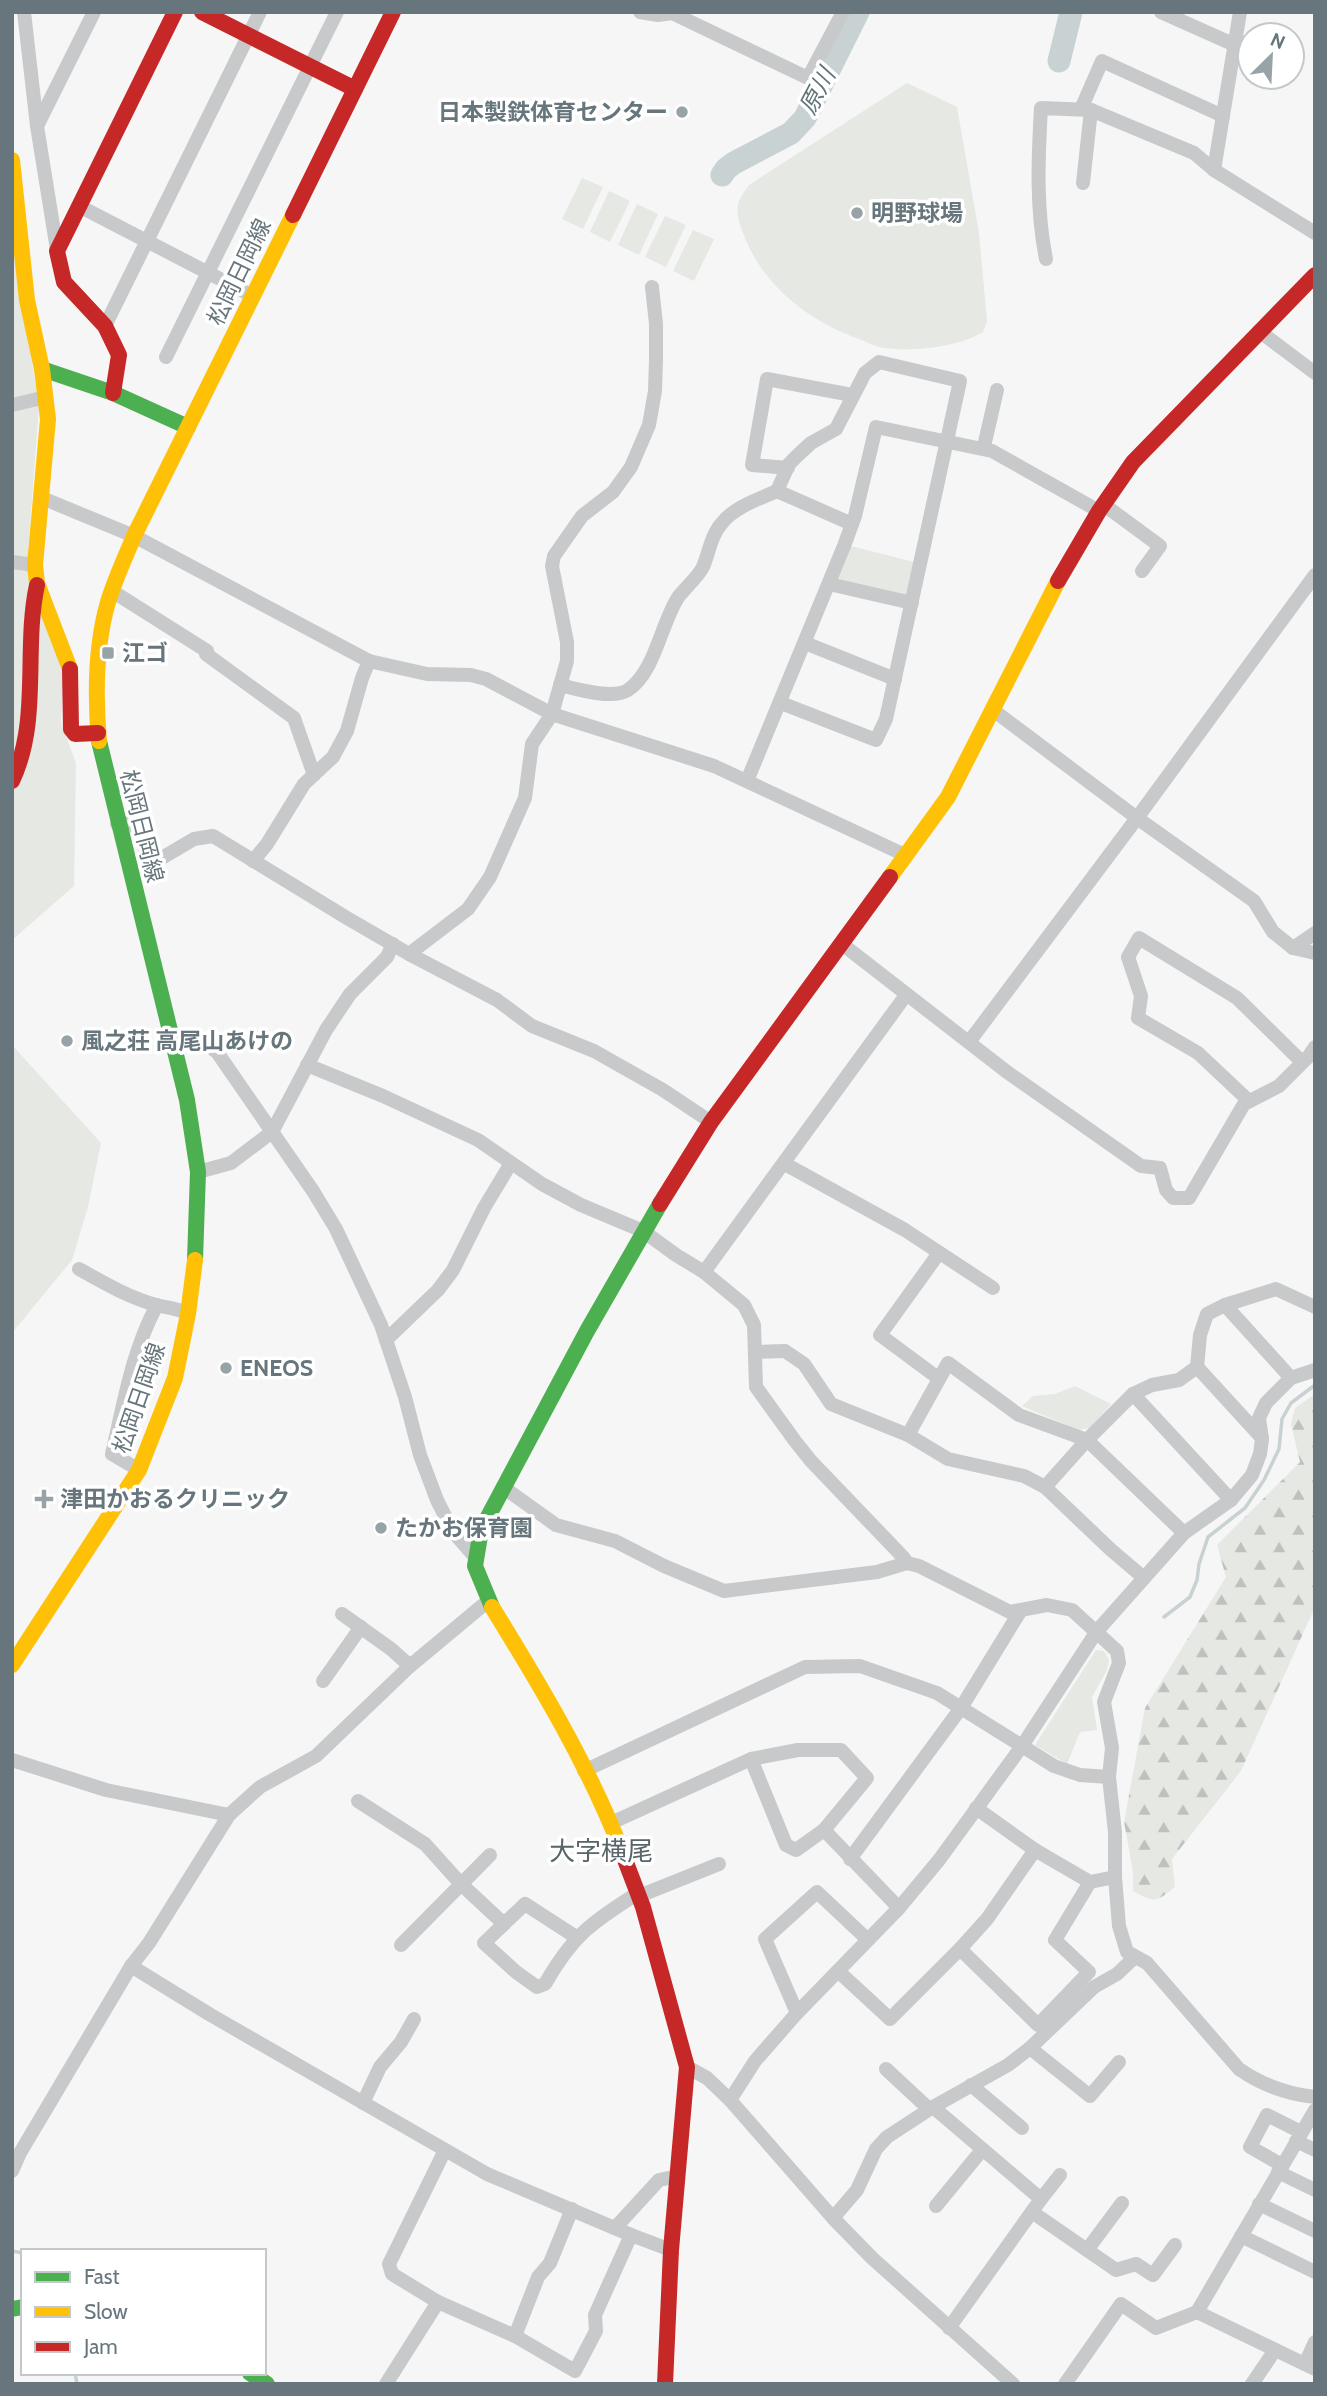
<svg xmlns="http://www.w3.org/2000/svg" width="1327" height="2396" font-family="Cabin,'Noto Sans JP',sans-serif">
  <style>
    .forest { fill: url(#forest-firs) }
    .green { fill: #e6e8e4 }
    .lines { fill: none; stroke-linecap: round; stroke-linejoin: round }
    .stream { stroke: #c8d2d3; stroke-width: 3.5 }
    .river { stroke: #c8d2d3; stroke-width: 23 }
    .street { stroke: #c7c9ca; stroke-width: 14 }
    .fast { stroke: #4caf50; stroke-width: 16 }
    .slow { stroke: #ffc107; stroke-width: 16 }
    .jam { stroke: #c62828; stroke-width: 16 }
    .poi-dot { fill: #98a3a7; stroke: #fff; stroke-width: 2.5 }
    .labels { text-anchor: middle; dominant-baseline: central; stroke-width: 7; stroke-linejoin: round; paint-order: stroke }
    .poi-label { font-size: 23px; font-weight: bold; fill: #66767c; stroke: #fff; text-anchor: start }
    .street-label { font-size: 23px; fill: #66767c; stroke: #fff }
    .water-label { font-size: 24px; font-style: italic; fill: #607577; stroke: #fff }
    .quarter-label { font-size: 26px; fill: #576468; stroke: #fff }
  </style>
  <defs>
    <pattern id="forest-firs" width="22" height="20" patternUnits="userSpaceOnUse" patternTransform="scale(1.75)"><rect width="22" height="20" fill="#e6e8e4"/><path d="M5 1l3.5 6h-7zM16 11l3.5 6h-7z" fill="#bec1be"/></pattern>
  </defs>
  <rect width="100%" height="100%" fill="#f6f6f6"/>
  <path class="forest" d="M1315,1394v213l-74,164 -69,88 3,28c-20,16 -20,16 -42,4v-19l-9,-50 21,-114 81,-131 -9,-32 83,-83 -9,-38 4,-16z"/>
  <g class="green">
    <path d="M907,83l50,24 22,126 8,88 -4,11c-25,15 -69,20 -98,16 -9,-1 -18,-6 -26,-9 -49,-17 -97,-54 -115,-104 -4,-9 -8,-21 -6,-31 2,-7 7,-13 11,-19z"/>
    <polygon points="582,178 603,187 583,229 562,219"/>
    <polygon points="609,191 630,201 610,242 590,232"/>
    <polygon points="637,204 658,214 639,255 618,245"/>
    <polygon points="665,216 686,225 666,267 645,257"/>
    <polygon points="693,230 714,239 694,281 673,271"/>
    <polygon points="12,240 39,406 28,552 64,672 61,723 76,763 74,886 12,940"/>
    <polygon points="851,546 914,562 907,594 904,597 841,582 838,578"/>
    <polygon points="12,1045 101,1143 88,1207 72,1260 12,1333"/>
    <polygon points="1075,1386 1111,1404 1090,1428 1078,1430 1022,1406 1033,1396 1055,1394"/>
    <polygon points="1096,1650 1104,1651 1109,1660 1107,1670 1092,1697 1097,1730 1080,1732 1067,1764 1035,1745"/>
  </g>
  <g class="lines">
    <g class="stream">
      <polyline points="1164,1617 1190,1597 1197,1580 1199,1564 1208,1537 1245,1508 1264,1480 1279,1449 1282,1419 1291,1403 1315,1385"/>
      <polyline points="12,2251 23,2253"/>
      <polyline points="75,2373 77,2384"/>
    </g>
    <g class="river">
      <polyline points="1059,61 1071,12"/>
      <polyline points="722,175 726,169 734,163 791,133 805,118 858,12"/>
    </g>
    <g class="street">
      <polyline points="24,12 37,126 57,250"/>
      <polyline points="640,12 658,15 672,13 808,78 843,12"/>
      <polyline points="1161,12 1235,45"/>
      <polyline points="1081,109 1102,61 1223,116"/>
      <polyline points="37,126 94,12"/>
      <polyline points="1214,170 1240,12"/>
      <polyline points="1083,183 1091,110"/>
      <polyline points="79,206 253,296"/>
      <path d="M1046,259c-10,-50 -8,-99 -5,-151l50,2 103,43 20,17 101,63"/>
      <polyline points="105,326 260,12"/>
      <polyline points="1259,331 1315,373"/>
      <polyline points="166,357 337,12"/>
      <polyline points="12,405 46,397"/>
      <polyline points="985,442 997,390"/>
      <polyline points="788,468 752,465 767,379 852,395"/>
      <polyline points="777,491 789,464 798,455 811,443 836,429 865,373 879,362 960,381 886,719 876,740 781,703"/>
      <polyline points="42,498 134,536 369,661 427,674 471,675 486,679 552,714 714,766 905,855"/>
      <polyline points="1103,504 1160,546 1142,571"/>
      <polyline points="12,562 35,565"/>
      <polyline points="829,584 912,603"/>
      <polyline points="112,591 207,651 206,654 294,718 314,775"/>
      <polyline points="805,643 895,679"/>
      <path d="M560,685c16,4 53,15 68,5 28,-19 33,-68 51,-94 8,-10 18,-18 24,-29 6,-14 8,-32 19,-44 12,-16 37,-24 55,-32l75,33"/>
      <polyline points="993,710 1137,818 1254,901 1273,932 1293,948 1315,953"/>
      <polyline points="747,781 844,546 855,516 876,427 992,451 1099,511"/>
      <polyline points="117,824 134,823 149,859 155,862 194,839 213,836 347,918 409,954 497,1000 532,1026 594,1051 663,1090 711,1122"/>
      <polyline points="253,861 267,844 304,784 333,757 347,731 362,678 369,661"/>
      <polyline points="842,944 1007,1072 1141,1166 1160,1168 1166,1190 1173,1198 1189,1198 1244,1104 1279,1086 1309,1056 1315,1047"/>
      <polyline points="1293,948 1315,933"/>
      <polyline points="409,954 468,909 490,877 525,798 532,744 552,714 567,661 567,642 552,566 554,556 582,516 613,492 631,467 649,425 655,391 656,359 656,324 652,287"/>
      <polyline points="969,1042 1137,818 1315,575"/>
      <polyline points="175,1046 201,1041 217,1052 313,1191 336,1229 381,1325 405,1397 420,1455 437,1500 453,1532 475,1557"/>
      <polyline points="307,1065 383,1096 478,1140 542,1184 581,1205 643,1231 676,1255 704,1272 744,1305 754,1325 756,1387 795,1441 811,1461 903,1557 907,1563"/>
      <polyline points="1249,1101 1198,1053 1138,1018 1141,996 1128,957 1139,938 1237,998 1302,1062"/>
      <polyline points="785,1164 905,1230 993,1288"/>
      <polyline points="198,1172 231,1163 272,1132 326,1030 350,994 387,957 393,944"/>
      <path d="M79,1269c25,14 49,28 77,36 12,3 21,3 32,9"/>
      <polyline points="704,1272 906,995"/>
      <polyline points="1225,1305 1291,1378"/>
      <polyline points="386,1340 438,1290 453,1270 484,1208 511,1163"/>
      <polyline points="756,1352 785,1351 804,1364 831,1404 908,1435 948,1459 1024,1476 1045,1487 1110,1549 1144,1578"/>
      <polyline points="1197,1367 1262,1438"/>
      <polyline points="938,1378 880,1335 939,1253"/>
      <polyline points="1133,1394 1231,1500"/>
      <polyline points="908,1435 948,1363 1019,1415 1087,1440 1184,1533"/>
      <path d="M139,1470l-27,-16c12,-51 20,-103 45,-149"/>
      <path d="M503,1487l53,38 59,16 49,25 60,25 153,-19 30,-9 12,3 91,46 37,-7 25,5 45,41 2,12 -15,39 8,46 -3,29 6,55v45l4,49 8,26 20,11 92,106c23,16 48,25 76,28"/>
      <polyline points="1045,1487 1087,1440 1133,1394 1152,1385 1179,1380 1197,1367 1200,1335 1207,1314 1225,1305 1276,1289 1315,1307"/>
      <polyline points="342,1614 391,1649 410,1666"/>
      <polyline points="323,1681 361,1627"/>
      <polyline points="12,1760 106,1790 229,1815"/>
      <polyline points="584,1771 805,1667 860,1666 937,1693 1054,1766 1080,1775 1109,1777"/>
      <polyline points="358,1801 425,1844 461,1884 504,1924"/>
      <polyline points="976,1808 1035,1850 1090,1882 1115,1877"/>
      <polyline points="611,1823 751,1759 798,1750 841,1750 867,1778 824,1830 796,1850 786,1845 751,1759"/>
      <polyline points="824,1830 899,1908"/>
      <polyline points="850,1859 961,1708 1021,1610"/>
      <polyline points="639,1896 719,1864"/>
      <path d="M576,1937l-51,-33 -41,39 32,29 21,15 8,-3c28,-49 46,-61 93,-91"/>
      <polyline points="401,1945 490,1855"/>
      <polyline points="960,1949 1038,2025 1089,1972 1055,1940 1090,1882"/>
      <polyline points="131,1966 209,2014 487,2174 631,2235 671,2250"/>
      <polyline points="838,1971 890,2019 960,1949 987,1919 1035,1850"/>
      <polyline points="797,2013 765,1939 817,1892 868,1940"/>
      <polyline points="1030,2048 1090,2096 1119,2062"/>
      <polyline points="687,2067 707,2078 730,2100 833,2218 872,2258 1013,2384"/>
      <polyline points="886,2069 929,2109"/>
      <polyline points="971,2085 1022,2128"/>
      <polyline points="730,2100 755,2061 797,2013 899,1908 939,1860 1022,1746 1097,1631 1184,1533 1231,1500 1252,1475 1260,1454 1262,1439 1259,1418 1266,1403 1291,1378 1315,1370"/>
      <polyline points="363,2103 380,2067 401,2042 414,2019"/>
      <polyline points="933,2107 1041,2199 949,2328"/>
      <polyline points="1296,2141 1315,2150"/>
      <polyline points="445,2150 389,2264 392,2274 438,2302 515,2336 575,2371 596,2331 595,2315 631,2235"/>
      <polyline points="1282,2165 1250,2147 1267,2115 1301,2132"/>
      <polyline points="12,2171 20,2153 131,1966 149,1943 229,1815 260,1787 316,1756 410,1666 488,1601"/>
      <polyline points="1278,2172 1315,2190"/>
      <polyline points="1041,2199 1060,2175"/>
      <polyline points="1259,2204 1315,2231"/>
      <polyline points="936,2206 982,2150"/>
      <polyline points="1032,2212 1116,2270 1136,2264 1153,2275 1175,2245"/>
      <polyline points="833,2218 857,2190 876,2149 887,2137 933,2107 1008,2065 1030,2048 1094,1987 1117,1974 1135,1957"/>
      <polyline points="615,2228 659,2180 678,2176"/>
      <polyline points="1241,2236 1315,2272"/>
      <polyline points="1087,2250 1122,2203"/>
      <polyline points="1197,2312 1315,2369"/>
      <polyline points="515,2336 538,2277 550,2263 572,2209"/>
      <polyline points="1305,2364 1315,2342"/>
      <polyline points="386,2384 438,2302"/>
      <polyline points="1065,2384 1121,2304 1156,2328 1197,2312 1315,2110"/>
      <polyline points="1252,2384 1275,2350"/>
    </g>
    <g class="fast">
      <polyline points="42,369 113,393 188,427"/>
      <polyline points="99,741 187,1100 198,1172 195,1260"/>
      <polyline points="492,1607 475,1566 481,1530 587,1331 660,1204"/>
      <polyline points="12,2309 23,2307"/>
      <polyline points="250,2373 267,2384"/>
    </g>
    <g class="slow">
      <polyline points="12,160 27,300 42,369 48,419 35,565 37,583 70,669"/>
      <path d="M99,741c-4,-46 -4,-94 9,-139 7,-23 17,-44 26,-66l159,-321"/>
      <polyline points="890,877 948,797 1058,581"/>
      <path d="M492,1607c48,78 97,159 130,245"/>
      <polyline points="12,1665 139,1470 175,1378 188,1314 195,1260"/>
    </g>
    <g class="jam">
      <polyline points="202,12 355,89"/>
      <polyline points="293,215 393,12"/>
      <polyline points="113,393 119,355 105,326 64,282 57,251 175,12"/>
      <polyline points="1058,581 1099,511 1133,462 1315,275"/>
      <polyline points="70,669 71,729 75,734 98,733"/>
      <path d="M12,781c29,-61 11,-131 25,-196"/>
      <polyline points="660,1204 711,1122 890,877"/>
      <polyline points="622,1852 643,1907 687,2067 671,2250 665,2384"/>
    </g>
  </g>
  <g class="poi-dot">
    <circle cx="682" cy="112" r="7"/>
    <circle cx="857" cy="213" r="7"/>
    <rect x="101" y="646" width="14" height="14" rx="3.5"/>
    <circle cx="67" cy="1041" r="7"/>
    <circle cx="226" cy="1368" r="7"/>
    <path d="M40.5 1488.5h7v7h7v7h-7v7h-7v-7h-7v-7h7z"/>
    <circle cx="381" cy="1528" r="7"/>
  </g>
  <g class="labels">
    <g class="poi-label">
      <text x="668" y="112" text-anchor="end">日本製鉄体育センター</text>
      <text x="871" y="213">明野球場</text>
      <text x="122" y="653">江ゴ</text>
      <text x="81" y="1041">風之荘 高尾山あけの</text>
      <text x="240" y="1368">ENEOS</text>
      <text x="60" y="1499">津田かおるクリニック</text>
      <text x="395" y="1528">たかお保育園</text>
    </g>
    <g class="street-label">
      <text transform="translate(239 272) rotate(-64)">松岡日岡線</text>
      <text transform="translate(142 826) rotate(76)">松岡日岡線</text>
      <text transform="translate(139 1398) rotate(-71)">松岡日岡線</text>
    </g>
    <g class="water-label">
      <text transform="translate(817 91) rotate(-62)">原川</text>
    </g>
    <g class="quarter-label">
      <text x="601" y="1851">大字横尾</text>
    </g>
  </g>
  <rect width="1327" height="2396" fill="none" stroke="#66767c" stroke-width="28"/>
  <rect x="21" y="2249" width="245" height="126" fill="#ffffff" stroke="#c2c8cb" stroke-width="2"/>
  <rect x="35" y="2272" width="35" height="10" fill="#4caf50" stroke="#c2c8cb" stroke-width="2"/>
  <text x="84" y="2284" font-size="21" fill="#66767c">Fast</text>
  <rect x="35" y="2307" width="35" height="10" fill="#ffc107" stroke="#c2c8cb" stroke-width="2"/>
  <text x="84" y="2319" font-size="21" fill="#66767c">Slow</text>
  <rect x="35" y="2342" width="35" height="10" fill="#c62828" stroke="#c2c8cb" stroke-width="2"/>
  <text x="84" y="2354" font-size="21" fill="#66767c">Jam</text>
  <g transform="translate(1271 56) rotate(24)"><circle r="33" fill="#ffffff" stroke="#c2c8cb" stroke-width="2"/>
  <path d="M0-5L12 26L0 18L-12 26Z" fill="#98a3a7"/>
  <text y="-10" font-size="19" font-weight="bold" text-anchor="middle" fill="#66767c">N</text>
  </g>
</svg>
